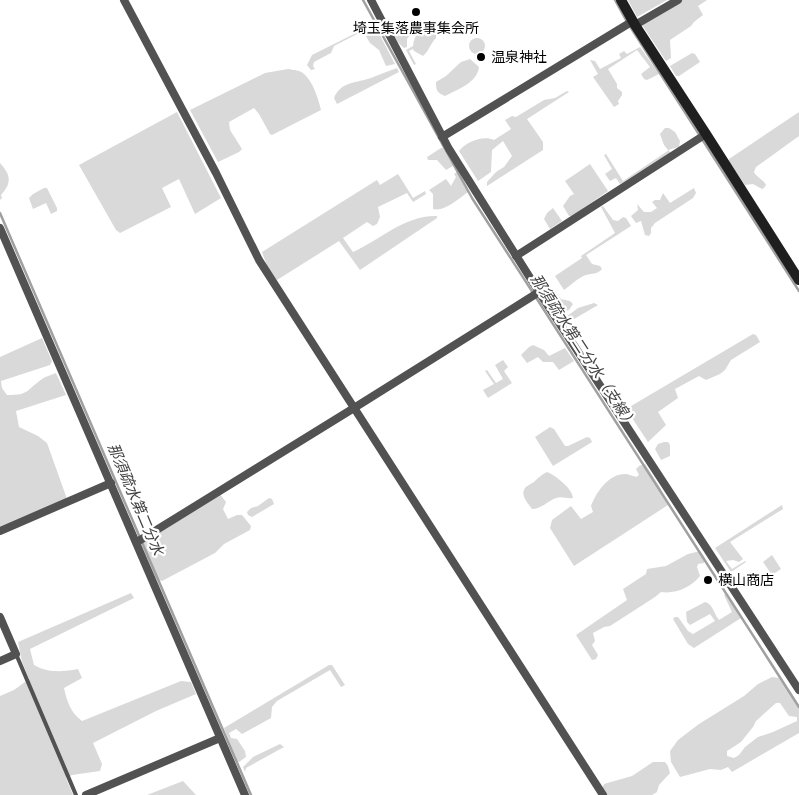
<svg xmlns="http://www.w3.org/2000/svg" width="799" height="795" font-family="Mulish,'Noto Sans JP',sans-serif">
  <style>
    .green { fill: #d9d9d9; fill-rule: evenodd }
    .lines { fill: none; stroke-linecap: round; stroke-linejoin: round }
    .stream { stroke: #a0a0a0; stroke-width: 2.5 }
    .lane { stroke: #525252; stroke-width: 4 }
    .street { stroke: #525252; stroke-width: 8 }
    .secondary { stroke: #1f1f1f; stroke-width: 10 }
    .poi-dot { fill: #000; stroke: #fff; stroke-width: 2 }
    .labels { text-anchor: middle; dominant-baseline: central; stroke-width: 4.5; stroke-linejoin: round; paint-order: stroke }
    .poi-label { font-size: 14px; fill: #000; stroke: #fff; text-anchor: start }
    .water-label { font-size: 15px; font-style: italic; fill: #414141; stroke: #fff }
  </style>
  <rect width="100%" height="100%" fill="#fff"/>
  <g class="green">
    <polygon points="628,0 667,0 637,17"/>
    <polygon points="681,0 707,0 698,6 703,15 694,22 691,26 670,40 671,58 666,61 642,25"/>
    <path d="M404,22l4,2 2,6v5l-3,4v8l-3,1c-6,-5 -11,-11 -10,-20z"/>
    <polygon points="374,24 395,64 386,66 379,50 370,43 363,31 334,46 331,53 314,62 313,66 315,69 311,70 307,65 312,55"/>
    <path d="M429,27l7,4v7c-6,6 -7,13 -13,18l-9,-5 -1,-2 -4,2 7,13 -2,1 -8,-15 7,-4c1,-11 6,-15 16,-19z"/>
    <circle cx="477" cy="46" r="8"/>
    <polygon points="640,47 659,74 647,80 644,79 641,74 650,67 637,50 608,69 617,84 617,88 622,92 622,95 618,101 619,104 614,107 593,77 598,74 590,60 595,61 600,69 621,58 619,54 624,51 627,54"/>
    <polygon points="692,53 695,54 700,62 679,76 676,76 670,66"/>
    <path d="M470,59l9,8c-2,16 -21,22 -34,29 -8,-3 -9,-6 -9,-14l10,-6 15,-14z"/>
    <path d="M397,68l2,4 -62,32 -3,-6c7,-17 23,-15 37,-20 8,-3 17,-7 26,-10z"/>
    <path d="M288,69c5,1 11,1 15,4 10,8 15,25 18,37l-49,25 -2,-1 -11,-20 -5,-6 -25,14 1,8 12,19 -3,3 -21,10 -28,-52 75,-37z"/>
    <path d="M567,91l2,1 -42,27 16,23v8l-56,36v-4l9,-10 8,-5 8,-11 -9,-15 -11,9 -1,22 -13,9 -19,-30c7,-9 24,-16 35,-11l17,-11 -6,-9 7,-4 4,1 28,-17 11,-2z"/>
    <polygon points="177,112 221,198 195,214 179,179 162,188 171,207 120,233 116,230 79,165"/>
    <path d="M799,112v24l-43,31 -2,5c3,6 9,7 12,13l-2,3 -2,1 -9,-5 -8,1 -16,-23v-3z"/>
    <polygon points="665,128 669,128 675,132 680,141 679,147 668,150 664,145 660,134"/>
    <polygon points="441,148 443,148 453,166 446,170 437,160 428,160 427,157"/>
    <polygon points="669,150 670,153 620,184 616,178 610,181 605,174 612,169 604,155 606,154 623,181"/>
    <path d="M0,163c11,12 12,20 1,32l1,3 -2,2z"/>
    <polygon points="590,164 608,191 572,216 569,216 563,206 570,196 574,194 565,181"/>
    <path d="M457,172l11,20c-10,7 -23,20 -35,17v-15l-4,-4 17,-11 5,7 5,-9 -2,-3z"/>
    <path d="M398,174l15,24 12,-7 1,3 -13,8 -6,-9 -29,14 2,10 -3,7 -4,2 -6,-4 -24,16 10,14c27,-12 52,-37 84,-36v2l-77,52 -21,-29 -62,39 -8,-9 -7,-19 115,-72 3,5z"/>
    <polygon points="44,188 47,188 57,208 57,211 51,214 46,203 33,209 29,198 33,194"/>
    <polygon points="694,188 696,193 693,198 655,223 651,228 651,233 649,236 645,235 641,221 636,223 631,216 638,210 637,204 644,212 651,212 657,208 652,202 655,200 660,200 663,193 670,203"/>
    <path d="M603,206l10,14 5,1 5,-4 3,1 5,8 -45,29 6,9 8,2 2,3c-6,6 -9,4 -16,6 -7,2 -16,11 -22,15l-9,-14 27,-18 -1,-2 34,-23 -14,-26z"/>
    <polygon points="553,208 562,221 550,229 544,219 547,213"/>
    <polygon points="556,292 561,299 570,301 573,304 569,310 563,312 551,295"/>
    <polygon points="594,303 598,305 569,322 566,317 578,308"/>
    <polygon points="753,334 756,335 760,342 731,360 725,370 720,374 706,380 699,376 675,389 678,398 658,412 666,425 648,442 626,409"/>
    <path d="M42,338l10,23 -2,4 -49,16 1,7 5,7c23,0 18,-4 35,-16 4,-3 10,-4 14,-6l10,22 -50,16 3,16 19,9 9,7 20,56 -67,29v-171z"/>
    <polygon points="533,345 544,350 549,356 565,348 574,361 559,370 553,362 543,362 538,357 527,363 521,355 529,347"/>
    <polygon points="503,360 508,367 504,371 512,383 488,398 483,390 494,384 485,371 487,370 496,383 503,379 495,365"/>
    <polygon points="550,427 554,429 565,446 568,446 587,437 590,438 592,442 553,466 535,437"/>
    <polygon points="664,442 668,442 670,445 670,456 661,460 655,449 658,444"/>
    <path d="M645,464l16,25v4l7,12 -94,61 -24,-38 2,-8 19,-14 10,13 12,-7 -2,-6c5,-13 17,-32 34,-32 3,0 8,2 11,3l3,-2 -3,-6 3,-3z"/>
    <path d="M547,472c8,3 26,17 26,26 -7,1 -11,-2 -17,0 -8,3 -15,11 -24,11 -4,-6 -13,-15 -6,-22 2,-2 5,-3 8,-5 4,-4 7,-7 13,-10z"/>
    <polygon points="219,493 226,502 223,509 228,519 237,515 242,515 251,526 250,530 224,544 215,553 162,581 156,579 141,544"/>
    <polygon points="269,498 272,499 274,504 252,517 248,515 247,512 251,508 258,506"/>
    <polygon points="782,505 783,509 730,542 743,559 739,562 733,560 726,561 732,569 745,561 746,562 731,572 715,548"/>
    <path d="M700,551l5,7 -1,5 -6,1 -1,3 3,9c-10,12 -24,18 -39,16l-6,5 -45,29 -6,1 -11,6 2,8 -3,4 6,10 -2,4 -4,1 -16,-25 51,-35 -4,-11 23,-15 1,-5 19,-3 22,-12z"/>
    <polygon points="772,555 781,569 772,575 763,562"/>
    <path d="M131,593l3,5 -104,51 4,16c14,8 28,7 44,4l4,9 -18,10c3,14 7,25 18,33l99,-40 10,1 5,12 -40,17 -63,32 9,21 -2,7 -28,4 -6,3 7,17h-73v-99l14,-6 15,-11 -7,-17 -4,-20z"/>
    <path d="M725,594l16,24 -47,30 -6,-4 -15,-25 2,-2h3l10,14 5,3 22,-13 -5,-7 -20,11 -3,-3 -1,-10 19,-10c8,2 9,12 14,18l13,-8 -8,-17z"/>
    <polygon points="329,665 332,665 345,685 341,687 330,670 277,701 272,707 271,718 242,734 236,729 229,733 231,738 237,739 245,751 246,757 239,762 236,760 224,728"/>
    <path d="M772,677l7,1 20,30v25l-67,39 -4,-5 -7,3 -11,-1 -30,8 -9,-15 -1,-11 8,-11 21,-16 45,-28 14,-12zM776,703h4l9,13 8,1v4l-24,11 -15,5 -13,10 -6,8 -5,3 -7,-2v-5l14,-9 12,-15 3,-6z"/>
    <polygon points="280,744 284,747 246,768 245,772 243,767 253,757"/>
    <polygon points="653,762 665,762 668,766 670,773 659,785 657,792 652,795 605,795 602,789 604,784 632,776"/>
    <polygon points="183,781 196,795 147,795"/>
  </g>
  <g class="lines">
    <g class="stream">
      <polyline points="363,0 472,198 799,707"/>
      <polyline points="615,0 626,20 799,291"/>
      <polyline points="0,213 251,795"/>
    </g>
    <polyline class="lane" points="16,654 76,795"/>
    <g class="street">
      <polyline points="124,0 216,173 259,260 603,795"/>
      <polyline points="371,0 449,149 539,292 799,690"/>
      <polyline points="635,25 678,0"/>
      <polyline points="442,137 633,21"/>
      <polyline points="0,228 245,795"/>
      <polyline points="516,256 706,134"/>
      <polyline points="0,531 111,483"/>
      <polyline points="137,542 354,408 539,292"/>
      <polyline points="0,617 16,654 0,661"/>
      <polyline points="86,795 220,738"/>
    </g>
    <polyline class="secondary" points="621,0 635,25 706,134 799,280"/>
  </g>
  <g class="poi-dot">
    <circle cx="416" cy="12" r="5"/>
    <circle cx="481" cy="57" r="5"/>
    <circle cx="708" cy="580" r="5"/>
  </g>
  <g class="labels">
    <g class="poi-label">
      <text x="416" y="28" text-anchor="middle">埼玉集落農事集会所</text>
      <text x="491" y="57">温泉神社</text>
      <text x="718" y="580">横山商店</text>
    </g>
    <g class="water-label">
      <text transform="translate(584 351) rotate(57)">那須疏水第二分水（支線）</text>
      <text transform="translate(136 499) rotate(67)">那須疏水第二分水</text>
    </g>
  </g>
</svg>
